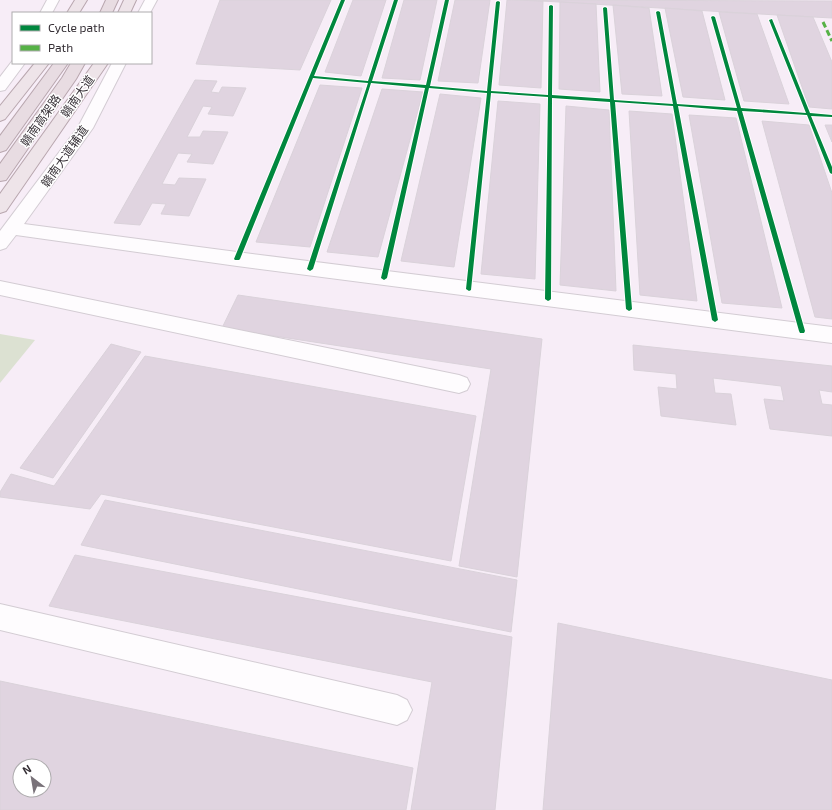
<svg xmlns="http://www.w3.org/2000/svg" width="832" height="810" font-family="'Exo 2','Noto Sans SC',sans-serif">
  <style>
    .green { fill: #dce1d2 }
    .building { fill: #e0d4e0; stroke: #dad2da; fill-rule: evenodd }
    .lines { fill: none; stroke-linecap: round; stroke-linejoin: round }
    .minor-casing { stroke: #d3ccd3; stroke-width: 2 }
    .tertiary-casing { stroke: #d3ccd3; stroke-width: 2 }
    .primary-casing { stroke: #b8a6ae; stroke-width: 2 }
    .trunk-casing { stroke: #b8a6ae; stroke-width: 2 }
    .minor { fill: #fefcfe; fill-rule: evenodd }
    .tertiary { fill: #fefcfe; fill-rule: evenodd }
    .primary { fill: #eee4e9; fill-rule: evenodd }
    .trunk { fill: #e8dce2; fill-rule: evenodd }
    .quiet { stroke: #56b246; stroke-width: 3; stroke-dasharray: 6 3; stroke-linecap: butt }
    .cycleway-casing { stroke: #fff; stroke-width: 2 }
    .cycleway { fill: #00873e; fill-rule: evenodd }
    .labels { text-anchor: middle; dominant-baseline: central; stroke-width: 3; stroke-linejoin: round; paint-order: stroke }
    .far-street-label { font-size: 12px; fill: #352f35; stroke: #fff }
  </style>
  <rect width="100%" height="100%" fill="#f7edf7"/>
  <polygon class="green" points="0,334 35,340 0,383"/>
  <g class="building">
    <polygon points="220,0 331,0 300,70 196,64"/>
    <polygon points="353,0 386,0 361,76 325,72"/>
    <polygon points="404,0 437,0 420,80 382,78"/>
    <polygon points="455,0 490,0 478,83 438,81"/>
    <polygon points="507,0 543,1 541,88 499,85"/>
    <polygon points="525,0 832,1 832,18 777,15"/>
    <polygon points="560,2 596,4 600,92 559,89"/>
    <polygon points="613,5 649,8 662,96 622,94"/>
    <polygon points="665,8 702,11 725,100 683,97"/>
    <polygon points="719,12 757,14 789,104 744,101"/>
    <polygon points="777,15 813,17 832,62 832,109 809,107"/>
    <polygon points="195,80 217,81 211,92 219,93 222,87 246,88 233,116 208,114 212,107 203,106 187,137 200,137 203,131 228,132 213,164 187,162 192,154 178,153 162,184 175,185 179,178 206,179 189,216 161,214 166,204 152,203 140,225 114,223"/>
    <polygon points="320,85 362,88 310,247 256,242"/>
    <polygon points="382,89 423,92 378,257 327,252"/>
    <polygon points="440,94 481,98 454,267 401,261"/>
    <polygon points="498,101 540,104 535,279 481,274"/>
    <polygon points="566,106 609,110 616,291 560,285"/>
    <polygon points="629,111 672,114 697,301 640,295"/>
    <polygon points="689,115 736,118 782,308 722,303"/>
    <polygon points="762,121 809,125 832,193 832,319 815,317"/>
    <polygon points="825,125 832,125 832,142"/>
    <polygon points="238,295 542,339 517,577 459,566 491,369 222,328"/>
    <polygon points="111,344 141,352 53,478 20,468"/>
    <polygon points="633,345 832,366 832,392 819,390 822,404 832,405 832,436 770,429 764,399 784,401 781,386 713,378 715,393 731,394 736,425 661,416 658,387 677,389 676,374 634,370"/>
    <polygon points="145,356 476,416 451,561 101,494 90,509 0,497 0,492 11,474 54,486"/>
    <polygon points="105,500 517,580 511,632 81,545"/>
    <polygon points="75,555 512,637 495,810 411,810 432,682 49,606"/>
    <polygon points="558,623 832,680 832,810 543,810"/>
    <path d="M0,681l413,87 -7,42h-406zM20,766h24v24h-24z"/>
  </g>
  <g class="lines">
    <g class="minor-casing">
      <g id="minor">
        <polygon points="0,281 459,375 467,378 470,384 467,390 459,393 0,295"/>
        <polygon points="0,604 397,695 407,700 412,710 407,720 397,725 0,630"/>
      </g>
    </g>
    <g class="tertiary-casing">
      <g id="tertiary">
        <polygon points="47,0 59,0 52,13 40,13"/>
        <polygon points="145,0 157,0 150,13 138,13"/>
        <polygon points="13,60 13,63 25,63 5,90 0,91 0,77"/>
        <polygon points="112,63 126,63 93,128 24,224 237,252 832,327 832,343 237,266 16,235 6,248 0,250 0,231 78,127"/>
      </g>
    </g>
    <g class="primary-casing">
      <g id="primary">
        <polygon points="75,0 87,0 79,13 67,13"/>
        <polygon points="124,0 136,0 130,13 118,13"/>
        <polygon points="35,63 49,63 5,119 0,121 0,106"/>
        <polygon points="94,63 108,63 6,211 0,213 0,194"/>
      </g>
    </g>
    <g class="trunk-casing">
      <g id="trunk">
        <polygon points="106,0 118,0 112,13 100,13"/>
        <polygon points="54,63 68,63 6,150 0,152 0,136"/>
        <polygon points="71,63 85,63 76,79 6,180 0,181 0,164 62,78"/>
      </g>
    </g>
    <use href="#minor" class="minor"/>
    <use href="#tertiary" class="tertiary"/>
    <use href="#primary" class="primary"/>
    <use href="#trunk" class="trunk"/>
    <polyline class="quiet" points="823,22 832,41"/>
    <g class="cycleway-casing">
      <polygon id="cycleway" points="341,0 345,0 314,76 368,81 394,0 398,0 372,81 426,85 445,0 449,0 430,86 487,91 496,2 498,1 500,2 491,91 548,95 549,6 551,5 553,6 552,95 610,99 603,8 605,7 607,8 614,100 673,104 656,12 658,11 660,12 677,104 737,108 711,17 713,16 715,17 741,108 806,113 769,20 772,19 810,113 832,115 832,117 811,116 832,167 832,174 830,173 807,115 742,111 805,331 804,333 800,333 799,331 737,111 678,106 718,320 715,322 712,320 673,106 615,102 632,309 631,310 629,311 626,309 610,102 552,98 551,299 550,300 548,301 545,299 548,97 491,93 471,290 469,291 466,289 487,93 429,88 387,278 384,280 381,278 425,88 371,83 313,269 310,271 307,269 368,83 313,78 240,259 239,260 235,260 234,259"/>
    </g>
    <use href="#cycleway" class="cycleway"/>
  </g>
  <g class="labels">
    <g class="far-street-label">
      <text transform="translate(77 96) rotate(-55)">赣南大道</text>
      <text transform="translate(40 120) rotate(-55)">赣南高架路</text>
      <text transform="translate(64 156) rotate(-55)">赣南大道辅道</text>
    </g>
  </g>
  <rect x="12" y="12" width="140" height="52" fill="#ffffff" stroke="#aeacae"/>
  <rect x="20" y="25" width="20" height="6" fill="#00873e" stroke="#aeacae"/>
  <text x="48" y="32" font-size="12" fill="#352f35">Cycle path</text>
  <rect x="20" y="45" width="20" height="6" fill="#56b246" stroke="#aeacae"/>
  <text x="48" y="52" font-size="12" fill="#352f35">Path</text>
  <g transform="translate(32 778) rotate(329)"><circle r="19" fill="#ffffff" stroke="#aeacae"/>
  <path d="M0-3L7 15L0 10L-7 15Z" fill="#797279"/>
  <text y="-6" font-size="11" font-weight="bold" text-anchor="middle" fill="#352f35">N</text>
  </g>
</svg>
